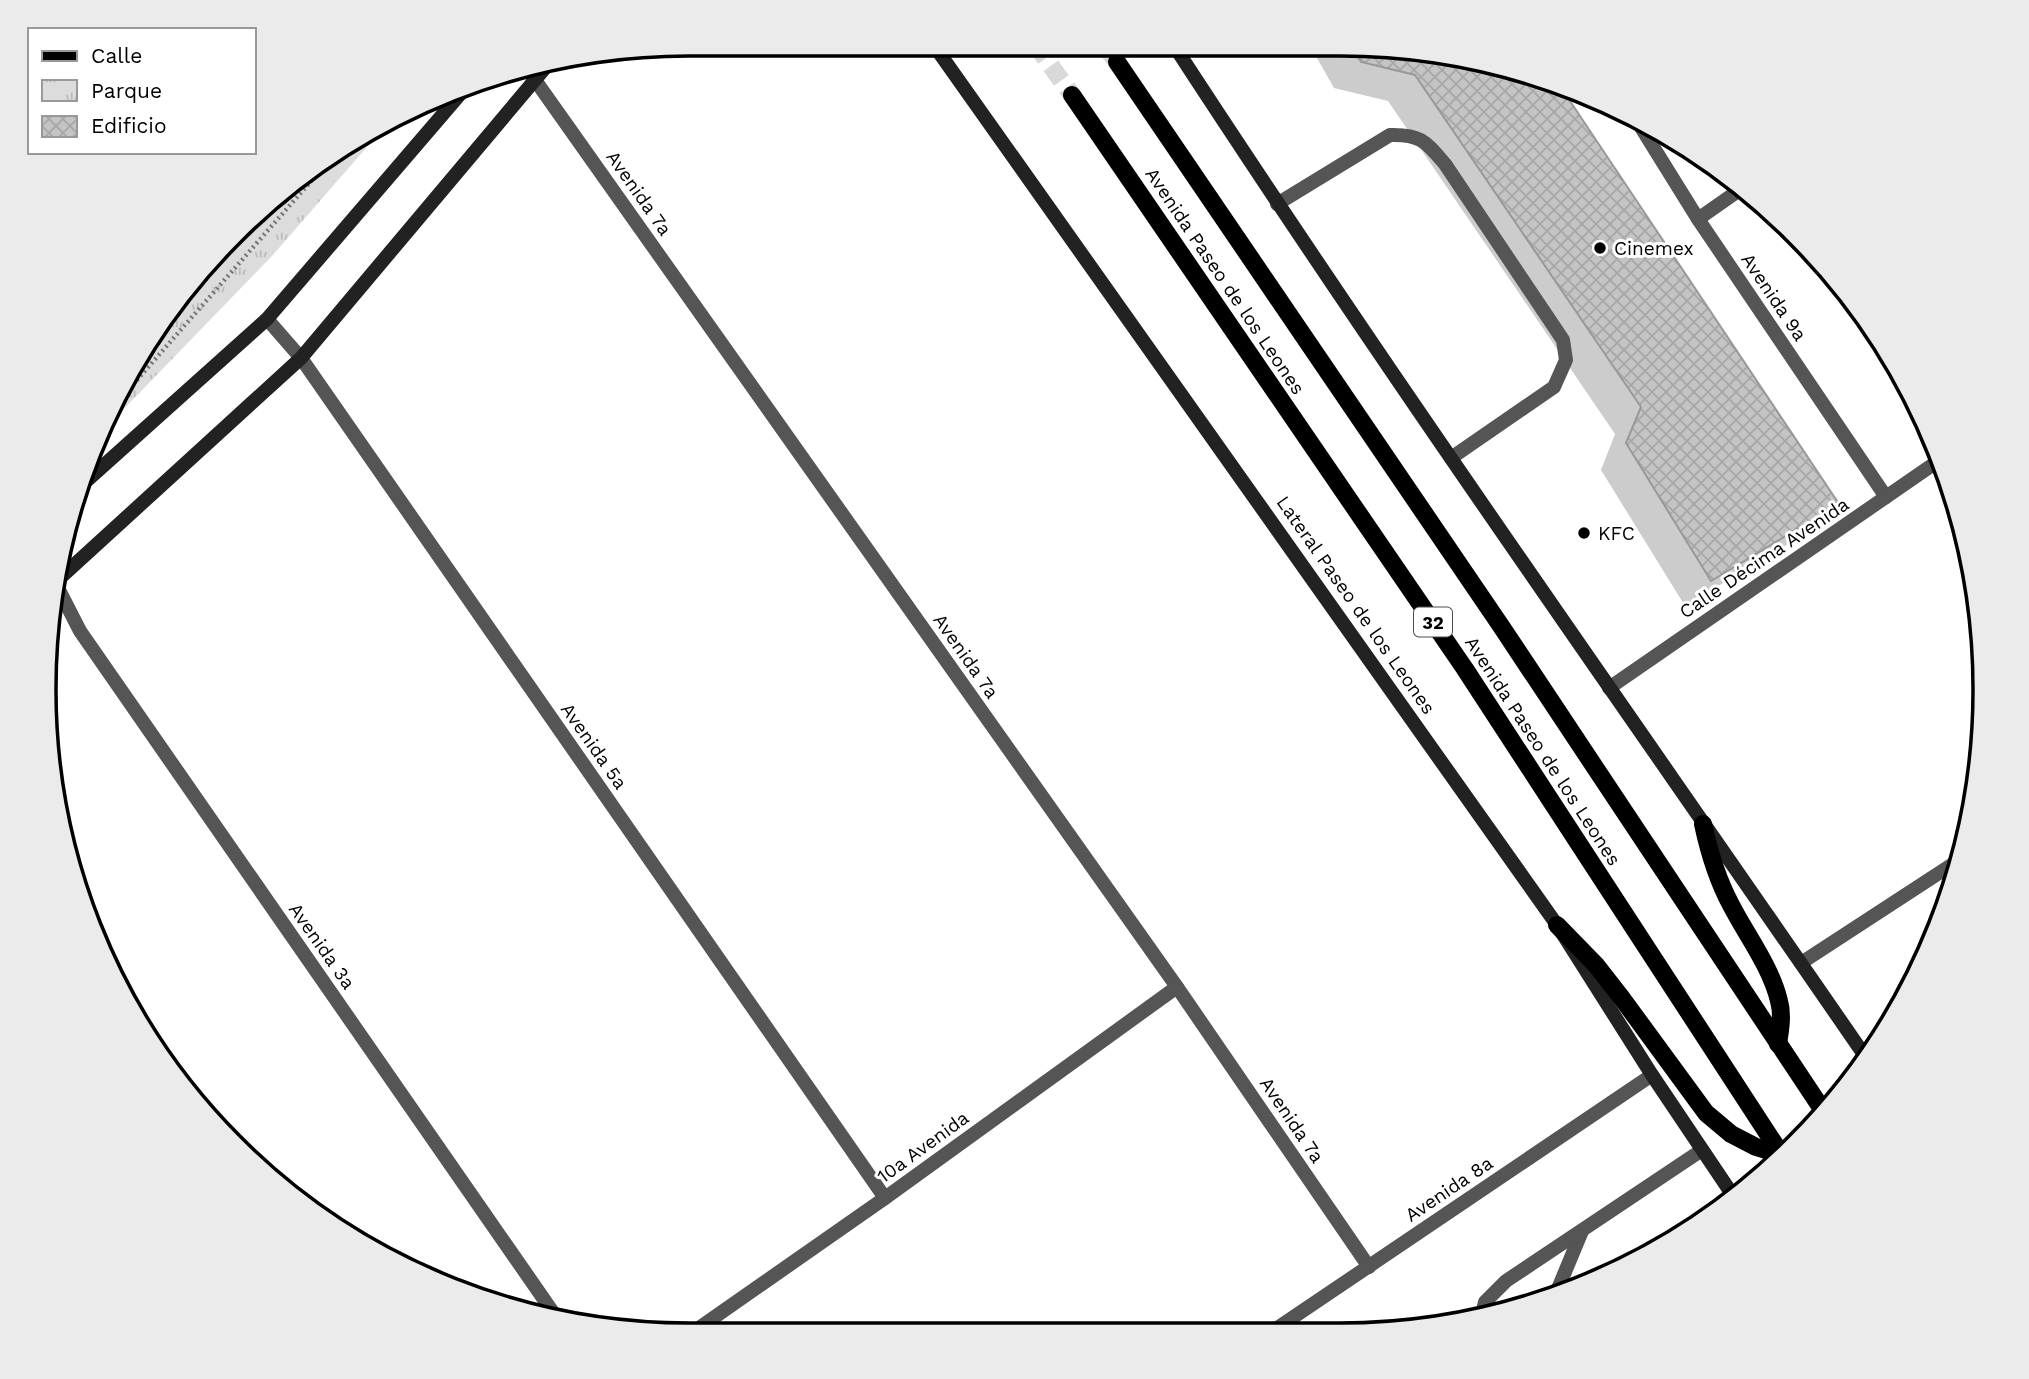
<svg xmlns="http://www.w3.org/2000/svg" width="2029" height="1379" font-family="'Work Sans',sans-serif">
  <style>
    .park { fill: url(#park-tufts) }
    .shadow { fill: #0003 }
    .building { fill: url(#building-cross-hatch); stroke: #999; stroke-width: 2 }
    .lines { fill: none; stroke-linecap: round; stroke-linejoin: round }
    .primary-tunnel { stroke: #d9d9d9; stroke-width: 18; stroke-dasharray: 18 9; stroke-linecap: butt }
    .path { stroke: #777; stroke-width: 4.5; stroke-dasharray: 2 3.5; stroke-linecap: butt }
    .lane { stroke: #555; stroke-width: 14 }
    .street { stroke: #555; stroke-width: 14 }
    .secondary { stroke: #222; stroke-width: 14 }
    .primary { stroke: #000; stroke-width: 18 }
    .poi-dot { fill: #000; stroke: #fff; stroke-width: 2.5 }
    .labels { text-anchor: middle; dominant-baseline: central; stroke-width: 6; stroke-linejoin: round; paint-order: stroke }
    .shield { fill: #fff; stroke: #4c4c4c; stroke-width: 2 }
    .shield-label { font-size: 18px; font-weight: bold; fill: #000 }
    .street-label { font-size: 19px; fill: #000; stroke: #fff }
    .poi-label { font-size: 19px; fill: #000; stroke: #fff; text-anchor: start }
    .rim { fill: none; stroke: #000; stroke-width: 3.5 }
  </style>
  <defs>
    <pattern id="park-tufts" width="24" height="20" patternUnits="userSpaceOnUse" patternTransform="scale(1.75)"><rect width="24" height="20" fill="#dcdcdc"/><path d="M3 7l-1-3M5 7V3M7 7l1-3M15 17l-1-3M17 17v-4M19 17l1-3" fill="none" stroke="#bbb"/></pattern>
    <pattern id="building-cross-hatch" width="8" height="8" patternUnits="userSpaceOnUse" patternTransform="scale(1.75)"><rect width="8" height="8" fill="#c4c4c4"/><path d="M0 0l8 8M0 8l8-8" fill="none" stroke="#a7a7a7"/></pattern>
  </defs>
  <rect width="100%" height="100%" fill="#fff"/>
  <polygon class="park" points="386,125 272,256 115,418 101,428 177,296 330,153"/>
  <polygon class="shadow" points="1309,44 1339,44 1465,56 1559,88 1837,503 1811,530 1685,606 1601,470 1615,434 1388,101 1334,88"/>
  <polygon class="building" points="1351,45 1465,56 1562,89 1839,504 1711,581 1626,443 1641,407 1415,75 1361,62"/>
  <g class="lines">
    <g class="primary-tunnel">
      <polyline points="1035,44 1072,95"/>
      <polyline points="1103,44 1117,62"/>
    </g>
    <polyline class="path" points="115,405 340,148"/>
    <g class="lane">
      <path d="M1277,204l113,-69c31,-1 36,7 55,29l118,176 3,20 -12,27 -103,71"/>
      <polyline points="1555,1296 1582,1231"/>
      <polyline points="1481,1318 1485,1302 1506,1281 1702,1150"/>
    </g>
    <g class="street">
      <polyline points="528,70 1177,987 1369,1267"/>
      <polyline points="1634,116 1698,219 1886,497"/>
      <polyline points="1698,219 1738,191"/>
      <polyline points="267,319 301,358 885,1198"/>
      <polyline points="59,590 80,631 559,1321"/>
      <polyline points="1609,688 1941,459"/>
      <polyline points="1801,963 1959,860"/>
      <polyline points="689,1335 885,1198 1177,987"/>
      <polyline points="1267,1335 1652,1075"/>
    </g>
    <g class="secondary">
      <polyline points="933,44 1557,925 1652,1075 1734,1197"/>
      <path d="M1173,44c224,344 462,678 694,1015"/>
      <polyline points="83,484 267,319 468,85"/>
      <polyline points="61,577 301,358 545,68"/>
    </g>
    <g class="primary">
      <polyline points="1117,62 1501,626 1824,1112"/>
      <polyline points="1072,95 1465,669 1783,1157"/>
      <path d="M1703,824c6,28 14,55 28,81 16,31 40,62 48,96 4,14 1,30 -1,43"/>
      <polyline points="1557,925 1596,965 1621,997 1706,1113 1731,1134 1756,1147 1782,1155"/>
    </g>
  </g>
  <g class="poi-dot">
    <circle cx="1600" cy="248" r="7"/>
    <circle cx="1584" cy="533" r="7"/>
  </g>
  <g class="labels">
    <rect class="shield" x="1414" y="607.5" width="38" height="29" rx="5"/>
    <g class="shield-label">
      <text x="1433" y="622">32</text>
    </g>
    <g class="street-label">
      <text transform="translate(639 193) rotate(55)">Avenida 7a</text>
      <text transform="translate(1225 281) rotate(56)">Avenida Paseo de los Leones</text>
      <text transform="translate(1774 297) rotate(56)">Avenida 9a</text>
      <text transform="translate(1764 558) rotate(-34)">Calle Décima Avenida</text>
      <text transform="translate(1356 605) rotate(55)">Lateral Paseo de los Leones</text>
      <text transform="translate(966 656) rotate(55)">Avenida 7a</text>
      <text transform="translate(594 746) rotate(55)">Avenida 5a</text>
      <text transform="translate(1543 751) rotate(57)">Avenida Paseo de los Leones</text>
      <text transform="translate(322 946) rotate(55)">Avenida 3a</text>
      <text transform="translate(1292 1120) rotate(56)">Avenida 7a</text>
      <text transform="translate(923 1147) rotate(-36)">10a Avenida</text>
      <text transform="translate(1449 1189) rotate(-34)">Avenida 8a</text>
    </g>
    <g class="poi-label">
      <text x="1614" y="248">Cinemex</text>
      <text x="1598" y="533">KFC</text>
    </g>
  </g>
  <path d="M0 0H2029V1379H0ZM689 56H1340A633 633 0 0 1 1973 689V690A633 633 0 0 1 1340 1323H689A633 633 0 0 1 56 690V689A633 633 0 0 1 689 56Z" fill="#ebebeb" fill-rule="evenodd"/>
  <path class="rim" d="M689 56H1340A633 633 0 0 1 1973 689V690A633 633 0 0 1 1340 1323H689A633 633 0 0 1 56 690V689A633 633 0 0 1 689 56Z"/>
  <rect x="28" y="28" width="228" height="126" fill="#ffffff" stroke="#999999" stroke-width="2"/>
  <rect x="42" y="51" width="35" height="10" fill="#000000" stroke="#999999" stroke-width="2"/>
  <text x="91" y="63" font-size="21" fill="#000000">Calle</text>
  <rect x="42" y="80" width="35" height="21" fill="url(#park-tufts)" stroke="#999999" stroke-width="2"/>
  <text x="91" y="98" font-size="21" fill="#000000">Parque</text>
  <rect x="42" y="116" width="35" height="21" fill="url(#building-cross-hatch)" stroke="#999999" stroke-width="2"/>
  <text x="91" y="133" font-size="21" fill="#000000">Edificio</text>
</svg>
